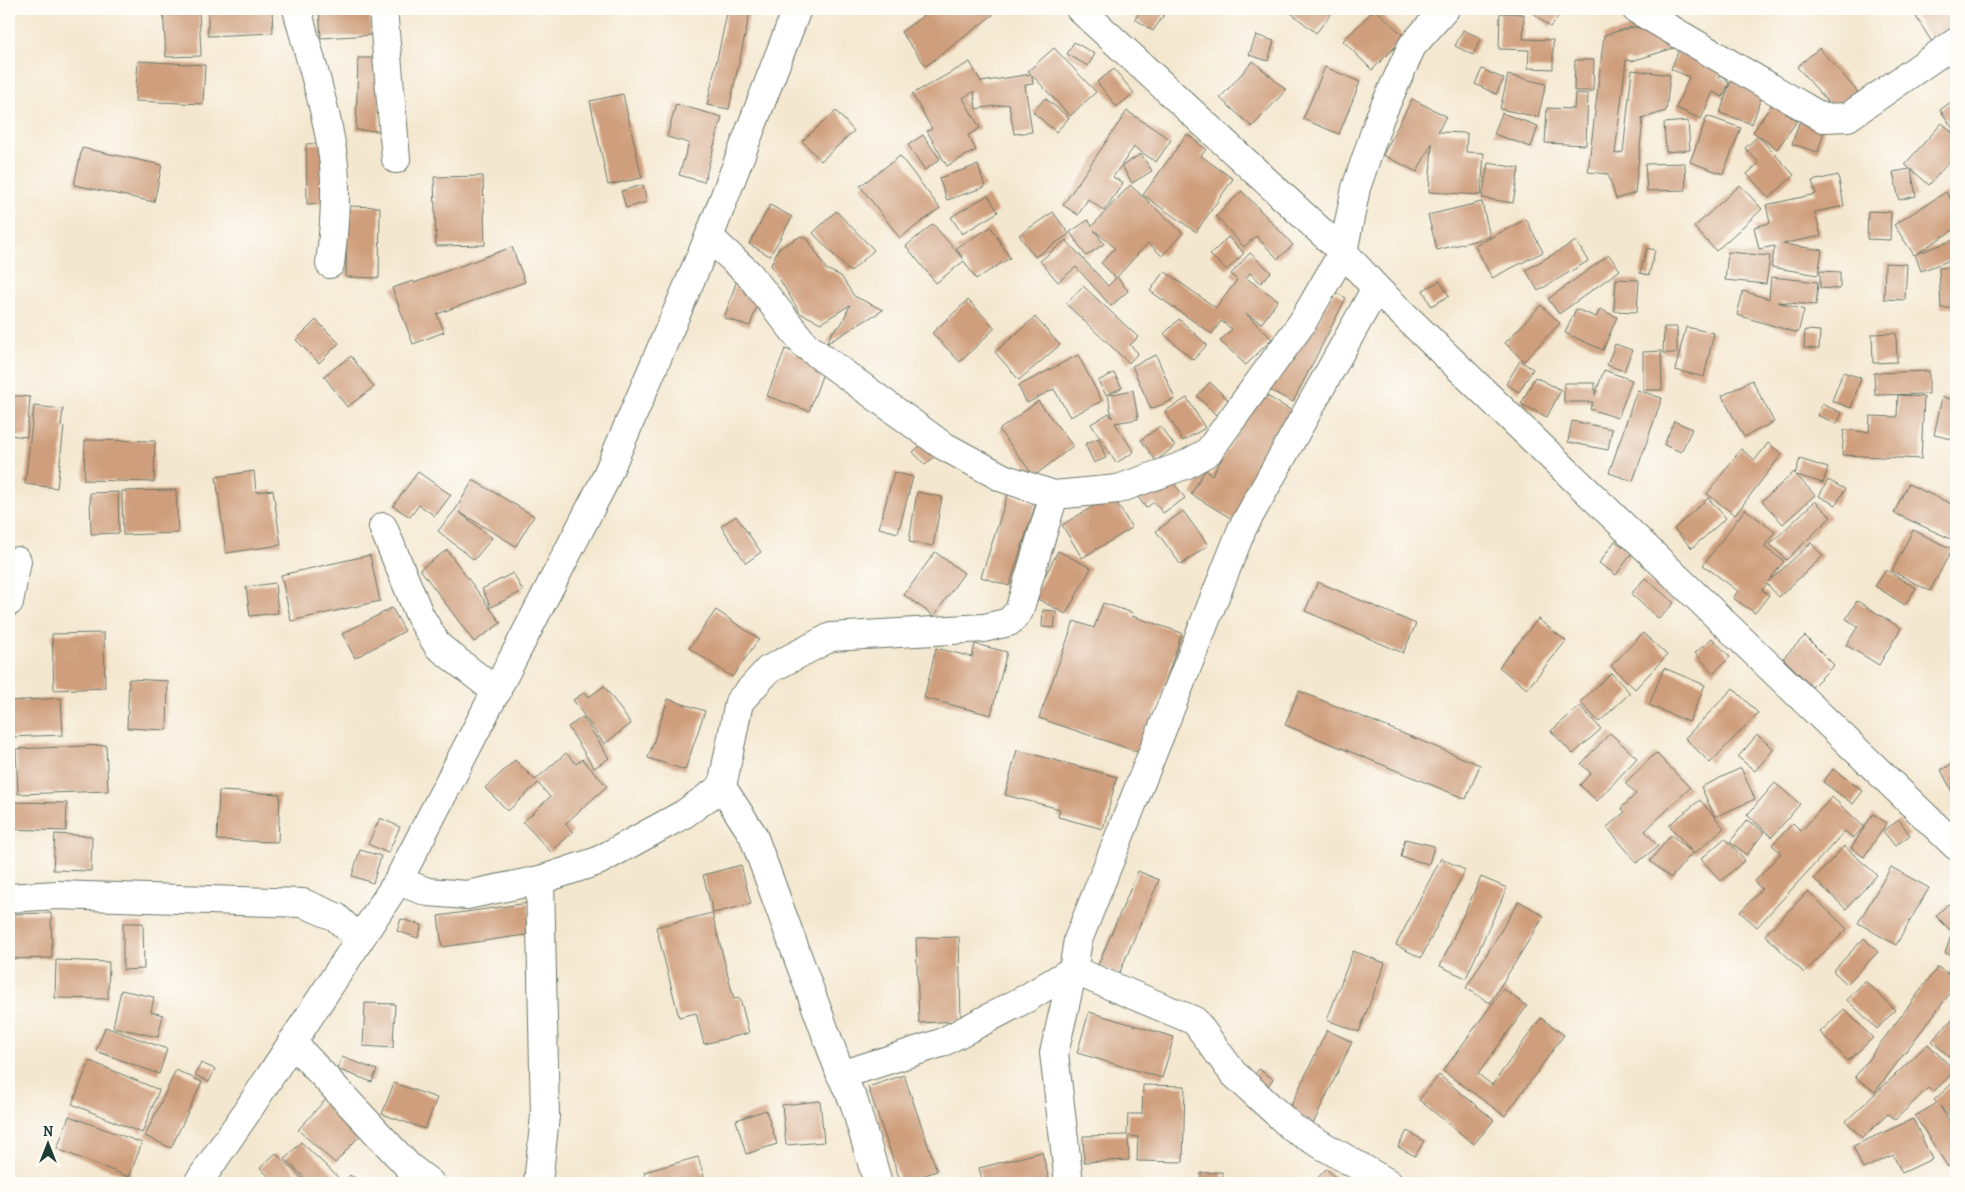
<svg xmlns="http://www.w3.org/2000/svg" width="1965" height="1192" font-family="Alegreya,serif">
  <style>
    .building { fill: #cf9e7c }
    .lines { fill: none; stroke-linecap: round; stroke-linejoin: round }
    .minor-casing { stroke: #6a786a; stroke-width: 30 }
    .major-casing { stroke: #6a786a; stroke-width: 30 }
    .minor { stroke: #fff; stroke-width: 28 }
    .major { stroke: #fff; stroke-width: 28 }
  </style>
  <rect width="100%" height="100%" fill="#fdfcf7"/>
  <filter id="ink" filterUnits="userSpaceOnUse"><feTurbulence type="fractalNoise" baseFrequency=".02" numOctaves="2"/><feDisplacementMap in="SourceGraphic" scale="10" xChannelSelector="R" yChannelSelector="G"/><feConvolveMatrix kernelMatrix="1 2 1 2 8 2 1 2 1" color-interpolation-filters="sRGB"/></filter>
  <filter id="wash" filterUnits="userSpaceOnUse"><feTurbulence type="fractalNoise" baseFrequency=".0096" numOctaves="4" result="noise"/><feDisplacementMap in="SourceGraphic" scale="20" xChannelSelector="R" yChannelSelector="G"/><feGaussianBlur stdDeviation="1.12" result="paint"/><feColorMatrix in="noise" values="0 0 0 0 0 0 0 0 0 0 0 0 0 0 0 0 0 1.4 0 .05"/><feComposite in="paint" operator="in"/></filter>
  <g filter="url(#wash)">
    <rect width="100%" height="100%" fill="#f4e7cf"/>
    <g id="blocks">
      <g class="building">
        <polygon points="163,9 199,9 201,56 166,57"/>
        <polygon points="208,9 272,9 273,33 208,36"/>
        <polygon points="319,9 370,9 371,35 321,38"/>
        <polygon points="409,9 451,9 451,11 410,13"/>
        <polygon points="728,9 750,12 729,109 707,105"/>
        <polygon points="918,9 990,9 994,14 926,66 901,32 923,16"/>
        <polygon points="1142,9 1168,9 1153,31 1135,19"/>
        <polygon points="1286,9 1335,9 1316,33"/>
        <polygon points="1375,9 1405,37 1372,70 1343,41"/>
        <polygon points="1532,9 1565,9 1550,27 1530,10"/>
        <polygon points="1929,9 1956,9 1956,27 1932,42 1916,17"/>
        <polygon points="1500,13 1524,14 1523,39 1553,40 1553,69 1528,68 1529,50 1499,49"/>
        <polygon points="1633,27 1669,32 1674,48 1632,61 1626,60 1615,154 1623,152 1632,70 1670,75 1666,111 1641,119 1643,119 1635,193 1616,199 1608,174 1588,172 1604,35"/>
        <polygon points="1463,30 1481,38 1473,55 1455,46"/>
        <polygon points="1256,35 1274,41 1268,61 1249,55"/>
        <polygon points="1074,42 1095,54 1088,66 1067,54"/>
        <polygon points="1682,42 1726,61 1719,78 1729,83 1723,97 1713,92 1701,119 1676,108 1689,77 1671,69"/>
        <polygon points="1054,48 1096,92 1070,116 1032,75 1033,84 1025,85 1032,132 1014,134 1009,104 976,109 974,91 963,98 980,128 968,135 976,150 947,166 927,131 932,129 912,94 970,62 981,82 1031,74 1028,71"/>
        <polygon points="1819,48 1858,92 1836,111 1797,67"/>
        <polygon points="358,58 381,58 379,131 356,130"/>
        <polygon points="1575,60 1594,60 1593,91 1574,91"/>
        <polygon points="138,61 205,65 203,104 135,101"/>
        <polygon points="1253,61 1286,90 1252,127 1220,98"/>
        <polygon points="1325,67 1360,82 1339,134 1303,119"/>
        <polygon points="1114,69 1134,93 1117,107 1097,82"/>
        <polygon points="1482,69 1504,79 1496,94 1475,84"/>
        <polygon points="1734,71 1767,82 1752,124 1720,113"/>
        <polygon points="1508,75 1546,84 1538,117 1500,109"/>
        <polygon points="1575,93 1588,94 1586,145 1545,143 1547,108 1574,109"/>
        <polygon points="623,94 642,178 608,185 590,101"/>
        <polygon points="1045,98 1069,118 1056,132 1033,112"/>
        <polygon points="1956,98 1956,133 1940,110"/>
        <polygon points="1412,99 1446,116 1438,132 1467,133 1466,152 1484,153 1481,195 1429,192 1432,143 1417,172 1383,155"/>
        <polygon points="676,104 722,117 704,182 679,175 689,143 667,137"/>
        <polygon points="1772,104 1797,121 1777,149 1753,132"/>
        <polygon points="836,111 854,131 821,161 802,141"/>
        <polygon points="1127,111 1171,140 1156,162 1134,147 1113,177 1123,183 1104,211 1088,199 1078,215 1063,205"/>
        <polygon points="1502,113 1538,126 1531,147 1494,134"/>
        <polygon points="1707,116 1741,128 1723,174 1690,162"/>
        <polygon points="1800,120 1825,127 1818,152 1792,144"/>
        <polygon points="1688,121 1690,150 1666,152 1664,123"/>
        <polygon points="1942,123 1956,136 1956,154 1929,185 1911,169 1916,196 1899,200 1893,172 1910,169 1905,164"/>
        <polygon points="1187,134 1206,149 1201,156 1233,179 1196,232 1143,195"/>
        <polygon points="923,135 940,159 925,170 908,145"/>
        <polygon points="1758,136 1794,175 1769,198 1747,174 1759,163 1745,148"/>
        <polygon points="325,143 327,203 307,204 306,144"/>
        <polygon points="82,148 162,165 154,202 74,185"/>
        <polygon points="1141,154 1152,171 1132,183 1122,166"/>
        <polygon points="900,156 940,208 900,238 860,186"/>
        <polygon points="1488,163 1519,168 1513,203 1482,198"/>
        <polygon points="1685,163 1686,190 1647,191 1645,164"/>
        <polygon points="978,165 985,187 947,200 939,178"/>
        <polygon points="1838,175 1844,206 1815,212 1821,236 1782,244 1822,250 1818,275 1771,267 1775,246 1759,249 1754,227 1770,223 1766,205 1816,194 1812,181"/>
        <polygon points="483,176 485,245 436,246 434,177"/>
        <polygon points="643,185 647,202 626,208 621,191"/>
        <polygon points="1130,185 1183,233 1162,256 1148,243 1117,277 1128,291 1111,306 1076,267 1058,282 1040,261 1066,240 1108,286 1116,278 1101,263 1115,248 1094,230 1104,244 1086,256 1070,232 1088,220 1092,226"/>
        <polygon points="1740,185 1762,209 1716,251 1694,227"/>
        <polygon points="1242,191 1293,245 1278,259 1256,236 1244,247 1216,216"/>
        <polygon points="1946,192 1956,208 1956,228 1916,254 1956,239 1956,258 1921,271 1915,254 1914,255 1894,225"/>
        <polygon points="988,195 998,212 962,234 951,217"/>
        <polygon points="1482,202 1490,237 1437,250 1428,215"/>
        <polygon points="770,205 792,217 770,256 749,244"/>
        <polygon points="347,206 380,207 379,278 346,277"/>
        <polygon points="836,211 874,250 850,272 813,233"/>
        <polygon points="1868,211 1891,212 1890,240 1867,239"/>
        <polygon points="1053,212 1069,234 1035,257 1019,235"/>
        <polygon points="1526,219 1543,252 1492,278 1475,246"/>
        <polygon points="933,224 963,259 956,248 991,227 1010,258 976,279 964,261 936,283 906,246"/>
        <polygon points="801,236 808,239 826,269 841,276 854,296 883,310 826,344 833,331 841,325 850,305 821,323 800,313 771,265 778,249"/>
        <polygon points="1228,237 1244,253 1227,270 1210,255"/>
        <polygon points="1576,241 1588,261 1538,291 1526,270"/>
        <polygon points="512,247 525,282 437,314 444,332 413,344 392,288 413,281 414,283"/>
        <polygon points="1647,248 1655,250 1649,275 1640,273"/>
        <polygon points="1728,252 1770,256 1766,284 1725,280"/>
        <polygon points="1250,253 1271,272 1261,283 1250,273 1246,278 1278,300 1262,323 1246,314 1272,339 1246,365 1220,341 1232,329 1221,321 1212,334 1150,291 1164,271 1216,308 1237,280 1231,274"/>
        <polygon points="1609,255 1620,270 1559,314 1548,299"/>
        <polygon points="1885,263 1907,264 1905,300 1884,299"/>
        <polygon points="1956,267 1956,308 1941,308 1939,268"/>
        <polygon points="1820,271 1840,272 1840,289 1820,288"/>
        <polygon points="738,277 764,285 750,326 724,318"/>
        <polygon points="1771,277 1818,282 1816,305 1777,302 1804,310 1798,333 1737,315 1743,291 1769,299"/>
        <polygon points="1616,279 1639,280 1637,312 1614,311"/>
        <polygon points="1440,281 1449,296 1431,306 1423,290"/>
        <polygon points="1083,286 1138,337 1130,345 1138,353 1129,363 1066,304"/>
        <polygon points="1334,292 1346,298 1293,402 1262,386 1302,326 1313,332"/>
        <polygon points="968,300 995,328 960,362 932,333"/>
        <polygon points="1541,305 1560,323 1524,361 1505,343"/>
        <polygon points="1576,309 1596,317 1600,309 1617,317 1603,350 1565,333"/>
        <polygon points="1035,317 1060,345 1019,380 995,352"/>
        <polygon points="1179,319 1207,345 1193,360 1164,334"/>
        <polygon points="316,320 339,343 319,363 296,340"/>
        <polygon points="1664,327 1677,327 1677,353 1663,353"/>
        <polygon points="1686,327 1714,333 1704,377 1675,370"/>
        <polygon points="1805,330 1820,331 1819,349 1804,348"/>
        <polygon points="1896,333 1897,362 1873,363 1872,334"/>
        <polygon points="1615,344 1632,350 1624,371 1607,365"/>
        <polygon points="785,349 826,365 809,411 767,396"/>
        <polygon points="1661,351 1662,390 1643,390 1643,352"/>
        <polygon points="1078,355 1102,401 1070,417 1054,389 1027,403 1018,386"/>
        <polygon points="1156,355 1175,399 1151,409 1132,366"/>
        <polygon points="351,356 374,387 347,407 324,376"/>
        <polygon points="1520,361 1533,369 1519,392 1506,384"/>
        <polygon points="1604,370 1632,380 1618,418 1590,409 1593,402 1564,402 1564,383 1595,383 1595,395"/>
        <polygon points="1929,371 1929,394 1875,395 1874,373"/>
        <polygon points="1843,372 1861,378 1851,408 1832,401"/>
        <polygon points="1114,373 1122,388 1106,395 1098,381"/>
        <polygon points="1535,377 1561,390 1547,417 1521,404"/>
        <polygon points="1752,380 1774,422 1744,437 1722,396"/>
        <polygon points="1210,382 1230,402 1217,416 1197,396"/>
        <polygon points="1133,390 1138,419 1115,423 1134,452 1116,463 1091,424 1109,413 1112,418 1108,395"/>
        <polygon points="1637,390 1662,398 1633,481 1609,473"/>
        <polygon points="1262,393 1302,417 1237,522 1191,494 1205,470 1212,475"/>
        <polygon points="9,395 30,397 27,437 9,435"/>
        <polygon points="1898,395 1924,397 1921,459 1842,455 1844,430 1869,432 1870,416 1897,417"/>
        <polygon points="1942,397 1956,400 1956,440 1934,435"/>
        <polygon points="1187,398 1205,428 1183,441 1165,411"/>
        <polygon points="1038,401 1073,446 1034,476 999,430"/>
        <polygon points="1822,404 1842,413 1837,424 1817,415"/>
        <polygon points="34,406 63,409 61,426 64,427 57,488 25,484"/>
        <polygon points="1572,421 1612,429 1608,450 1568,442"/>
        <polygon points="1674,421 1692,429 1681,452 1664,445"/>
        <polygon points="1160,426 1175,446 1156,461 1141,440"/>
        <polygon points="1098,438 1106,458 1094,463 1085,444"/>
        <polygon points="85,440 155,441 154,482 84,480"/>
        <polygon points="925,441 937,454 925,465 913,452"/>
        <polygon points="1768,443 1782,454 1735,515 1707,494 1741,449 1755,460"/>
        <polygon points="1800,459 1828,468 1823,483 1796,475 1815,495 1783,524 1762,501 1794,472 1795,474"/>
        <polygon points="254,471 256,492 273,490 281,545 226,553 216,477"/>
        <polygon points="1165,471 1185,498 1163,513 1154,502 1146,508 1135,493"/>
        <polygon points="418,472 451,495 435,516 419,505 410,517 393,506"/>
        <polygon points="894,472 913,477 898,533 879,528"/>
        <polygon points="473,480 534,516 516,546 459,512 492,538 474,560 438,531 456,509"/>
        <polygon points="1828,480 1845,489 1836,505 1819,496"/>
        <polygon points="1908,484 1956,506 1956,532 1953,540 1894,513"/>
        <polygon points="176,490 178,533 123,535 122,491"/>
        <polygon points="118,492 119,533 91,534 90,493"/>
        <polygon points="917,492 942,497 933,546 909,542"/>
        <polygon points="1008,494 1036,503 1009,586 981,577"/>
        <polygon points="1112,495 1132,528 1082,558 1062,525"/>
        <polygon points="1708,498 1726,518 1692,548 1674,529"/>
        <polygon points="1815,501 1831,517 1786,560 1770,544"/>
        <polygon points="1745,509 1775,532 1764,547 1784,561 1768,582 1811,543 1823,556 1779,597 1767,584 1762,590 1769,595 1755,613 1733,598 1738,591 1703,565"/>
        <polygon points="1183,511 1208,545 1181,565 1156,531"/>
        <polygon points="736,516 761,552 746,563 721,526"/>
        <polygon points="1913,530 1952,549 1930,591 1892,571"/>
        <polygon points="1615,541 1632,553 1616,575 1599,563"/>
        <polygon points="447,550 501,623 474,642 420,569"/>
        <polygon points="1058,551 1091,568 1066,614 1034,597"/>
        <polygon points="935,552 964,573 934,616 904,595"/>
        <polygon points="370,555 380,601 291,621 281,575"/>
        <polygon points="1886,570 1916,588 1905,605 1875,586"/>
        <polygon points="513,573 523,591 491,607 482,589"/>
        <polygon points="1645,578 1674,603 1659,619 1631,594"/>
        <polygon points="1318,582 1416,624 1403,653 1305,611"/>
        <polygon points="275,583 278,613 250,616 246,587"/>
        <polygon points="1857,601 1901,628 1879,665 1846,645 1858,626 1846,619"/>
        <polygon points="1103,603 1133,613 1132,616 1182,633 1141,753 1039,718 1074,621 1094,628"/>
        <polygon points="392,608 405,631 355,658 342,634"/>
        <polygon points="716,610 759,639 732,677 689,648"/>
        <polygon points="1043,610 1056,611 1054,628 1042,627"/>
        <polygon points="1538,619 1566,641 1527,689 1499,667"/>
        <polygon points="104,633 105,688 54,690 52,634"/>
        <polygon points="1643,633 1667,655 1635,689 1611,666"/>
        <polygon points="1805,636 1834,665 1812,687 1783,658"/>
        <polygon points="1712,638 1730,657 1713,673 1695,653"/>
        <polygon points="975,644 1007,652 991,715 924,698 936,648 972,657"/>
        <polygon points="1664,668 1705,685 1689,722 1649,705"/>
        <polygon points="1611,673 1630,693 1599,722 1580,702"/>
        <polygon points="129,679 168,681 167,730 127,728"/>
        <polygon points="604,686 631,724 604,744 573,700 585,692 589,697"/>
        <polygon points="1733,688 1758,713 1710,763 1685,738"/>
        <polygon points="1299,691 1480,765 1466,799 1285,725"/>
        <polygon points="61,698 63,735 9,737 9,701"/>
        <polygon points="668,699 705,711 685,770 648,758"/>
        <polygon points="1580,706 1601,729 1573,754 1551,731"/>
        <polygon points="583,717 609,758 594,768 568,727"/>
        <polygon points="1610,733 1637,758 1597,801 1580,785 1591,773 1581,764"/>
        <polygon points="1757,735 1774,749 1755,771 1738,757"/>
        <polygon points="106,745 108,791 18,794 16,749"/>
        <polygon points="1017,750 1117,777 1103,829 1058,817 1060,809 1005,795"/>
        <polygon points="566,753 576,764 582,759 607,786 565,824 573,832 551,852 523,822 550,797 538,783 508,811 485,788 515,760 535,780"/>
        <polygon points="1656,753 1690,788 1645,831 1658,846 1637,863 1607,827 1625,812 1621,808 1636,794 1625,783"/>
        <polygon points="1956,762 1956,799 1941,770"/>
        <polygon points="1741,768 1755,799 1715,817 1701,787"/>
        <polygon points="1833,769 1863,791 1853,804 1823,782"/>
        <polygon points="1775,783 1800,804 1772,837 1747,815"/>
        <polygon points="219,791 280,794 278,842 217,840"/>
        <polygon points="1832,797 1864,827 1853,838 1845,831 1757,927 1740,912 1762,889 1754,882 1781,853 1772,845 1793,823 1801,831"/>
        <polygon points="1700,800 1724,828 1694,854 1693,852 1671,878 1650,861 1671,835 1692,852 1669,825"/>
        <polygon points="9,802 67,803 66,831 9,829"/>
        <polygon points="1873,814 1887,823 1864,857 1851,848"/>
        <polygon points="380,818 400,827 388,853 368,844"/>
        <polygon points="1747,820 1764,832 1747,855 1730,842"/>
        <polygon points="1899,820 1910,835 1895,846 1883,831"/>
        <polygon points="55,834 92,836 91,871 53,870"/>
        <polygon points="1725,838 1745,860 1721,881 1701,859"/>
        <polygon points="1405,839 1434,846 1429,864 1401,857"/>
        <polygon points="1844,846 1877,875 1846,909 1814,879"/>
        <polygon points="360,850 381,856 373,883 352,876"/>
        <polygon points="1441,858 1465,870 1421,958 1396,945"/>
        <polygon points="741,865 751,904 713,913 703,875"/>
        <polygon points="1891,867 1929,888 1896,945 1858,923"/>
        <polygon points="1138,871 1159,880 1119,974 1098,965"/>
        <polygon points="1481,877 1507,888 1466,978 1440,966"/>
        <polygon points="1808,891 1847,929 1804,973 1765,935"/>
        <polygon points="1519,901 1544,916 1490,1003 1466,988"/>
        <polygon points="528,903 532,934 442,947 438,916"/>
        <polygon points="1948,904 1956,912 1956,923 1950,930 1936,916"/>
        <polygon points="51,913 52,958 9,959 9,914"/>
        <polygon points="712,913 734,999 740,998 749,1033 704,1044 696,1013 679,1017 656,927"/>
        <polygon points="401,919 422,925 418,938 397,931"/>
        <polygon points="123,923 143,923 144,969 123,970"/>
        <polygon points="1952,933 1956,934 1956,957 1945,953"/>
        <polygon points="959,937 961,1021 919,1023 916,938"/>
        <polygon points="1864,938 1878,952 1847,984 1833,971"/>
        <polygon points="1353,951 1385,963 1359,1032 1327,1020"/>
        <polygon points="56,960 109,962 108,999 55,998"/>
        <polygon points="1956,963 1956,990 1954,988 1875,1092 1855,1077 1938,967 1948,974"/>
        <polygon points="1865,981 1895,1010 1877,1029 1847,1000"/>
        <polygon points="1503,989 1527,1006 1478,1074 1492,1085 1541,1018 1564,1035 1505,1116 1443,1071"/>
        <polygon points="121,990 154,997 151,1012 163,1015 158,1037 113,1027"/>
        <polygon points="365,1003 395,1004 393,1048 363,1046"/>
        <polygon points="1844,1009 1873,1038 1848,1061 1820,1032"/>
        <polygon points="1089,1012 1174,1037 1162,1078 1077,1053"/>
        <polygon points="1951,1020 1956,1024 1956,1063 1932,1041"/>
        <polygon points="105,1027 167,1049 159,1074 96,1051"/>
        <polygon points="1327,1030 1352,1042 1312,1126 1287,1114"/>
        <polygon points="1928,1044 1955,1071 1933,1092 1928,1088 1895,1120 1888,1114 1862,1138 1846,1121"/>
        <polygon points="342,1057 377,1070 372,1082 337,1069"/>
        <polygon points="90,1061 159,1090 142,1133 72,1104"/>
        <polygon points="201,1063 215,1069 209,1082 195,1075"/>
        <polygon points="1259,1069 1273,1079 1263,1092 1249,1082"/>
        <polygon points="176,1070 202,1082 171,1148 145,1136"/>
        <polygon points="904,1075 937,1171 901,1183 868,1087"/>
        <polygon points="1439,1075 1494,1120 1474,1144 1419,1100"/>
        <polygon points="1956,1080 1956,1124 1940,1106 1956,1132 1956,1162 1948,1167 1915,1116 1937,1103 1934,1100"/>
        <polygon points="394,1083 437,1098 425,1129 382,1114"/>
        <polygon points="1143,1085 1185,1086 1183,1162 1137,1161 1138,1137 1128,1136 1129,1160 1084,1162 1083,1136 1127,1135 1128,1114 1142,1114"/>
        <polygon points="326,1099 363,1132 335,1163 298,1130"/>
        <polygon points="820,1101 824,1142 786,1145 782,1105"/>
        <polygon points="766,1110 777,1144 746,1154 736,1120"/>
        <polygon points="69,1116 142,1143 129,1177 57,1149"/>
        <polygon points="1913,1119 1932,1159 1902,1173 1893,1155 1863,1169 1853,1146"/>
        <polygon points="1407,1131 1424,1141 1415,1156 1398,1147"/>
        <polygon points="301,1142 340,1179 337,1183 311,1183 285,1159"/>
        <polygon points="1042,1152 1050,1183 983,1183 979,1168"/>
        <polygon points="276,1153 307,1183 276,1183 260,1168"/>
        <polygon points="698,1157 706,1183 647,1183 644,1172"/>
        <polygon points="1326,1169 1341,1182 1339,1183 1313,1183"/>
        <polygon points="1222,1172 1223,1183 1201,1183 1201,1173"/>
        <polygon points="350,1175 363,1183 345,1183"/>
        <polygon points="1095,1180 1125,1181 1125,1183 1095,1183"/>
      </g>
    </g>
  </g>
  <g filter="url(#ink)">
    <use href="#blocks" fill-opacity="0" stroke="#6a786a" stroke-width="1"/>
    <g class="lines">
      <g class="minor-casing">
        <g id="minor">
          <path d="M297,9c13,51 31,103 37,156 3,33 0,66 -4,99"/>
          <polyline points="383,9 396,159"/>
          <polyline points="1080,9 1343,252 1376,288 1956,846"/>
          <polyline points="1636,9 1823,118 1848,117 1956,42"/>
          <polyline points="709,237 749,274 805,345 942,445 1003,478 1054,495 1118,489 1185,465 1208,452 1302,323 1343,252 1356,188 1380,117 1412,46 1445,9"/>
          <polyline points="383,527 420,616 438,646 497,692"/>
          <polyline points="9,602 17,561"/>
          <polyline points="722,787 753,835 841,1075 854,1102 878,1183"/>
          <polyline points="398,881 428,892 467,895 540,880 598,861 684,814 722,787 739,702 768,670 831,637 984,628 1009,622 1019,611 1054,495"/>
          <polyline points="9,898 57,895 303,903 336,917 359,939"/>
          <polyline points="292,1042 409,1167 430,1183"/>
          <polyline points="841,1075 941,1043 1027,998 1073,970 1195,1021 1233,1073 1294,1129 1388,1183"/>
          <polyline points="538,1183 545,1116 540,880"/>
          <polyline points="1069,1183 1054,1053 1073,970 1078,940 1242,529 1376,288"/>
        </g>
      </g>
      <g class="major-casing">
        <polyline id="major" points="198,1183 246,1113 398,881 604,482 709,237 797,9"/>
      </g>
      <use href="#minor" class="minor"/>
      <use href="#major" class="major"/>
    </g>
  </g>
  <rect width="1965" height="1192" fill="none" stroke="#fdfcf7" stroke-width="30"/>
  <g transform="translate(48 1144)" stroke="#fdfcf7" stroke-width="4" paint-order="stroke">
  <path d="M0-4L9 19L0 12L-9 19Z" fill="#1f3d34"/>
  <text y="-8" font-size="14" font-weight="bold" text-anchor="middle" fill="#1f3d34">N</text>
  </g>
</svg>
